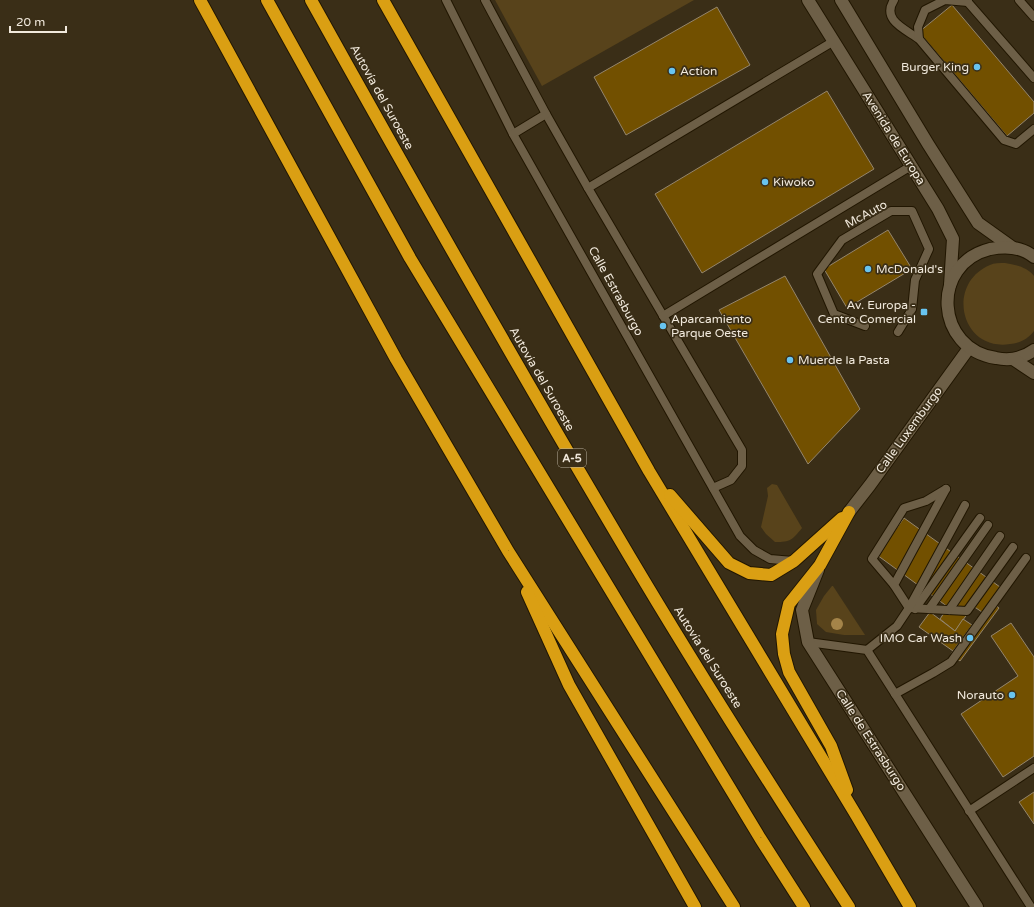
<svg xmlns="http://www.w3.org/2000/svg" width="1034" height="907" font-family="'Varela Round',sans-serif">
  <style>
    .green { fill: #58431b }
    .building { fill: #725000; stroke: #94856c }
    .lines { fill: none; stroke-linecap: round; stroke-linejoin: round }
    .lane-casing { stroke: #211601; stroke-width: 10 }
    .street-casing { stroke: #211601; stroke-width: 14 }
    .secondary-casing { stroke: #211601; stroke-width: 14 }
    .highway-casing { stroke: #211601; stroke-width: 14 }
    .lane { stroke: #6d5f47; stroke-width: 8 }
    .street { stroke: #6d5f47; stroke-width: 12 }
    .secondary { stroke: #6d5f47; stroke-width: 12 }
    .highway { stroke: #da9f13; stroke-width: 12 }
    .tree { fill: #a48449 }
    .poi-dot { fill: #68c4f0; stroke: #3a2e17; stroke-width: 1.5 }
    .labels { text-anchor: middle; dominant-baseline: central; stroke-width: 3.5; stroke-linejoin: round; paint-order: stroke }
    .shield { fill: #3a2e17; stroke: #bab1a1; stroke-width: 1 }
    .shield-label { font-size: 11px; font-weight: bold; fill: #f1e9dc }
    .poi-label { font-size: 12px; fill: #f1e9dc; stroke: #3a2e17; text-anchor: start }
    .street-label { font-size: 12px; fill: #f1e9dc; stroke: #3a2e17 }
  </style>
  <rect width="100%" height="100%" fill="#3a2e17"/>
  <g class="green">
    <polygon points="495,0 694,0 542,86"/>
    <path d="M1005,263c11,2 22,4 29,13v55c-6,8 -14,12 -24,13 -49,8 -65,-60 -20,-79 4,-2 10,-2 15,-2z"/>
    <path d="M772,484l5,1 25,43c-10,12 -11,14 -27,14l-9,-8 -5,-7 7,-31 -1,-8z"/>
    <polygon points="832,586 833,586 865,635 844,635 826,632 817,624 816,610 824,596"/>
  </g>
  <g class="building">
    <polygon points="952,5 1034,102 1034,113 1007,136 919,32"/>
    <polygon points="717,7 750,65 626,135 594,77"/>
    <polygon points="827,91 874,169 702,273 655,194"/>
    <polygon points="888,230 912,269 847,308 824,269"/>
    <polygon points="785,276 860,409 808,464 719,310"/>
    <polygon points="904,518 1000,587 982,612 973,606 955,631 940,619 948,607 877,555"/>
    <polygon points="990,601 999,608 960,661 951,654"/>
    <polygon points="930,612 955,631 963,619 972,625 953,651 919,627"/>
    <polygon points="1011,623 1034,657 1034,756 1003,777 961,714 1018,676 991,636"/>
    <polygon points="1034,792 1034,824 1019,802"/>
  </g>
  <g class="lines">
    <g class="lane-casing">
      <g id="lane">
        <polyline points="446,0 513,134 740,536 754,550 770,559 793,561"/>
        <polyline points="485,0 546,114 588,188 742,450 742,466 731,480 713,488"/>
        <path d="M894,0c-13,20 11,29 25,39"/>
        <polyline points="966,0 1034,78"/>
        <polyline points="1019,0 1034,17"/>
        <polyline points="968,2 945,0 925,10 918,27 919,39 1004,140 1016,144 1034,129"/>
        <polyline points="513,134 546,114"/>
        <polyline points="588,188 834,41"/>
        <polyline points="663,316 911,166"/>
        <polyline points="865,326 834,314 817,274 842,240 891,211 912,211 929,249 915,280 912,309 898,332"/>
        <polyline points="894,585 872,559 904,508 926,501 946,489"/>
        <polyline points="909,608 967,611 1013,547"/>
        <polyline points="909,608 894,585 946,489"/>
        <polyline points="915,609 980,518"/>
        <polyline points="929,609 988,525"/>
        <polyline points="949,610 1000,536"/>
        <polyline points="808,642 867,650 1031,907"/>
        <polyline points="867,650 897,626 909,608 965,505"/>
        <polyline points="895,694 933,673 951,662 1026,558"/>
        <polyline points="969,811 1034,768"/>
      </g>
    </g>
    <g class="street-casing">
      <g id="street">
        <polyline points="849,512 870,485 969,348"/>
        <polyline points="818,570 802,610 808,642 977,907"/>
      </g>
    </g>
    <g class="secondary-casing">
      <g id="secondary">
        <polyline points="808,0 938,209 953,239 950,285"/>
        <polyline points="841,0 928,144 978,223 1013,248"/>
        <path d="M1034,257c-12,-10 -29,-11 -44,-8 -60,15 -55,100 6,109 14,3 27,0 38,-8"/>
        <polyline points="1013,359 1034,373"/>
      </g>
    </g>
    <g class="highway-casing">
      <g id="highway">
        <polyline points="200,0 396,359 508,551 734,907"/>
        <polyline points="267,0 410,258 760,838 804,907"/>
        <path d="M311,0c104,187 210,373 319,557 70,118 144,234 219,350"/>
        <polyline points="383,0 649,471 856,815 910,907"/>
        <polyline points="670,495 729,563 749,573 771,575 794,561 842,518"/>
        <polyline points="527,592 569,685 695,907"/>
        <polyline points="847,790 831,746 789,672 784,654 782,634 789,604 820,565 849,512"/>
      </g>
    </g>
    <use href="#lane" class="lane"/>
    <use href="#street" class="street"/>
    <use href="#secondary" class="secondary"/>
    <use href="#highway" class="highway"/>
  </g>
  <circle class="tree" cx="837" cy="624" r="6"/>
  <g class="poi-dot">
    <circle cx="977" cy="67" r="4"/>
    <circle cx="672" cy="71" r="4"/>
    <circle cx="765" cy="182" r="4"/>
    <circle cx="868" cy="269" r="4"/>
    <rect x="920" y="308" width="8" height="8" rx="2"/>
    <circle cx="663" cy="326" r="4"/>
    <circle cx="790" cy="360" r="4"/>
    <circle cx="970" cy="638" r="4"/>
    <circle cx="1012" cy="695" r="4"/>
  </g>
  <g class="labels">
    <rect class="shield" x="558" y="449" width="28" height="18" rx="3"/>
    <g class="shield-label">
      <text x="572" y="458">A-5</text>
    </g>
    <g class="poi-label">
      <text x="969" y="67" text-anchor="end">Burger King</text>
      <text x="680" y="71">Action</text>
      <text x="773" y="182">Kiwoko</text>
      <text x="876" y="269">McDonald's</text>
      <text x="916" y="305" text-anchor="end">Av. Europa -<tspan x="916" dy="14">Centro Comercial</tspan></text>
      <text x="671" y="319">Aparcamiento<tspan x="671" dy="14">Parque Oeste</tspan></text>
      <text x="798" y="360">Muerde la Pasta</text>
      <text x="962" y="638" text-anchor="end">IMO Car Wash</text>
      <text x="1004" y="695" text-anchor="end">Norauto</text>
    </g>
    <g class="street-label">
      <text transform="translate(382 97) rotate(61)">Autovía del Suroeste</text>
      <text transform="translate(894 138) rotate(58)">Avenida de Europa</text>
      <text transform="translate(866 214) rotate(-28)">McAuto</text>
      <text transform="translate(616 291) rotate(61)">Calle Estrasburgo</text>
      <text transform="translate(542 379) rotate(60)">Autovía del Suroeste</text>
      <text transform="translate(909 430) rotate(-54)">Calle Luxemburgo</text>
      <text transform="translate(708 657) rotate(58)">Autovía del Suroeste</text>
      <text transform="translate(871 740) rotate(57)">Calle de Estrasburgo</text>
    </g>
  </g>
  <path d="M10 26v6h56v-6" fill="none" stroke="#f1e9dc" stroke-width="2"/>
  <text x="16" y="26" font-size="12" fill="#f1e9dc" stroke="#3a2e17" stroke-width="3" paint-order="stroke">20 m</text>
</svg>
